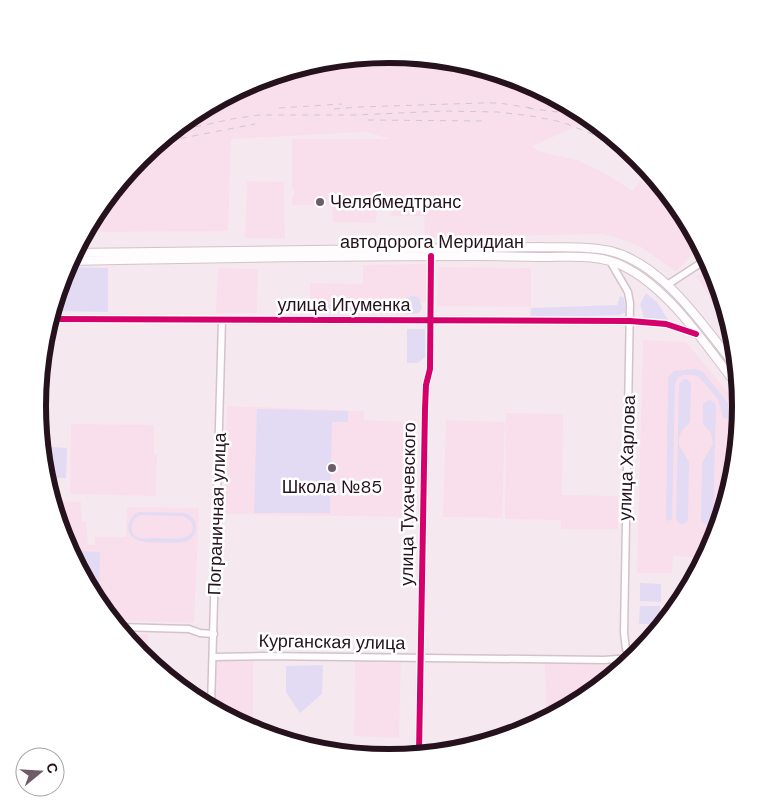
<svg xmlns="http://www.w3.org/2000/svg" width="778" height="812" font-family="'DM Sans',sans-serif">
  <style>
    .built { fill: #f9dfeb }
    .green { fill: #e2dbf3; fill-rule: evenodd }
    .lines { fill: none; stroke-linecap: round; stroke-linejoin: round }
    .minor-casing { stroke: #d2c3cb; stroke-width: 9 }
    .major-casing { stroke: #d2c3cb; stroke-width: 10 }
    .minor { stroke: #fefcfd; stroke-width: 6 }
    .major { stroke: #fefcfd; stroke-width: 8 }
    .rail { stroke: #cdc9ca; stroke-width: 1; stroke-dasharray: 6 6; stroke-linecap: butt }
    .cycleway-casing { stroke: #fff; stroke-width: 9 }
    .cycleway { stroke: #d6006c; stroke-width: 6 }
    .poi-dot { fill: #6e5d66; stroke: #fff; stroke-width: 2 }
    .labels { text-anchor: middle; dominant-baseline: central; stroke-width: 5; stroke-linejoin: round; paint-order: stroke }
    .poi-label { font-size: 18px; fill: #25121c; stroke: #fff; text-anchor: start }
    .street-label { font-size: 18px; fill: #25121c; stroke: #fff }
    .rim { fill: none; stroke: #25121c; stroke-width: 6 }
  </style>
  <rect width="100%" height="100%" fill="#f5e9ef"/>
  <g class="built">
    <polygon points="389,55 458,61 524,81 585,114 592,120 532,146 538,151 577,160 604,173 633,191 640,180 683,214 700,246 676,272 641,247 618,238 601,234 425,238 424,216 391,216 392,208 377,208 376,223 333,222 332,205 325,205 325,207 316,207 315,205 292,205 292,196 294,196 294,189 292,189 292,139 390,139 366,132 231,139 228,231 85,232 97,210 141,157 149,151 200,138 152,148 194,114 255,81 321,61"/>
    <polygon points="247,181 284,182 285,239 245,238"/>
    <polygon points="426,264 426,302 310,303 310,283 363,284 363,265"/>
    <polygon points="438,267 531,268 531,307 437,306"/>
    <polygon points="218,268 258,269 257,313 216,313"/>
    <polygon points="712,268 714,272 734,337 696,276"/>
    <polygon points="643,340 686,342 740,407 734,475 714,541 705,558 673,556 672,573 637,573"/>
    <polygon points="227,406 364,411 364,420 412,422 410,517 223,514"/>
    <polygon points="506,413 563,414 562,495 618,496 618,529 561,529 561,520 505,519"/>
    <polygon points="446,420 505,422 502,518 443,517"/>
    <polygon points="71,424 154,425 154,455 157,455 156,496 70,494"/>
    <polygon points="52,501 81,502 82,521 86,522 88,545 95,545 95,537 126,537 127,507 199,508 194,623 112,620 97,601 68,548 68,545 64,540"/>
    <polygon points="123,634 148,634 148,661 140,654"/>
    <polygon points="355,659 401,659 399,738 354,736"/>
    <polygon points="216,660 253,661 253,730 214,709"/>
    <polygon points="545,662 623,666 584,698 546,719"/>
  </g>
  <g class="green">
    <polygon points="66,267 108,268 108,312 52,311"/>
    <polygon points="646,293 657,302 668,320 664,321 644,318 640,304"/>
    <polygon points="411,296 419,297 422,308 419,313 413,314 318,312 318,305 399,301"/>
    <polygon points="620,296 624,298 626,312 619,315 530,318 531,308 617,305"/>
    <polygon points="407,329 425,329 425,357 418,363 407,363"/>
    <polygon points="696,369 703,372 738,416 737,418 733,420 723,418 718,399 699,377 693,375 683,375 678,377 675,384 672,519 667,521 666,519 668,381 668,377 674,371"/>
    <polygon points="684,379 687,379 691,384 690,422 681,432 679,439 679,445 689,462 688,518 687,522 683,524 678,523 676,518 679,384"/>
    <polygon points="709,400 714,402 716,406 713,520 708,525 704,524 701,520 702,463 713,444 711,433 703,424 703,404"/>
    <polygon points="257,409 348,411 348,422 332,422 330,513 254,513"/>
    <polygon points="51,447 67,448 66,478 51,478"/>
    <path d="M138,512l48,1c6,3 11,8 10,16 -1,5 -4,10 -9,12 -7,3 -44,2 -50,-1 -13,-6 -10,-22 1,-28zM141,515l42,1 8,5c9,21 -20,18 -32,17 -6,0 -14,1 -20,0 -12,-4 -8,-20 2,-23z"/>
    <polygon points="70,551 100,552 99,598 95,598"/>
    <polygon points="640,583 661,584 661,602 640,601"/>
    <polygon points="640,606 660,606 660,624 639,624"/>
    <polygon points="323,665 322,694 300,713 286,692 286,666"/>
  </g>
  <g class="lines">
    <g class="minor-casing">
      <g id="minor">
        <polyline points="610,261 628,292 630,303 624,633 626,649 632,659"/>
        <polyline points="667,285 707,259"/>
        <polyline points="50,319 630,321 666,324 696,334"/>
        <polyline points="118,627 189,629 200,633 214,634"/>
        <polyline points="213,657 263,656 604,660 631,658"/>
        <polyline points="211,707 222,320"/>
        <polyline points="321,751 430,753"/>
        <polyline points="419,753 425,409 426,385 430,369 431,256"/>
      </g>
    </g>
    <g class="major-casing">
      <g id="major">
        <path d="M74,253l467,-6c23,1 47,-1 69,4 54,13 94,76 127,117"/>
        <path d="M70,261c136,-3 272,-5 407,-5 23,0 46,1 68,1 26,0 54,-3 78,9 47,23 84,81 116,122"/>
      </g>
    </g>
    <use href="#minor" class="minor"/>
    <use href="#major" class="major"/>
    <g class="rail">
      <polyline points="342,59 364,60 405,56"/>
      <polyline points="279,108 342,104"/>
      <polyline points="528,108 587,116"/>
      <polyline points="334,109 359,107 481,103 499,103 531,108"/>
      <polyline points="368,120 485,121"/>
      <polyline points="172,132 232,119 259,115 355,115 443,111 498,112 531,116 562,122 625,147"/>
      <polyline points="157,143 255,124"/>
      <polyline points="615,148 641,162"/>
    </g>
    <g class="cycleway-casing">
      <g id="cycleway">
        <polyline points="50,319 630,321 666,324 696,334"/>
        <polyline points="419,753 425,409 426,385 430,369 431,256"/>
      </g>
    </g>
    <use href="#cycleway" class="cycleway"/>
  </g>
  <g class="poi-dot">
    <circle cx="320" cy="202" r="5"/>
    <circle cx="332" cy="468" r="5"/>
  </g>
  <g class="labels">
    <g class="poi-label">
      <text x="330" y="202">Челябмедтранс</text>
      <text x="332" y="487" text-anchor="middle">Школа №85</text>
    </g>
    <g class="street-label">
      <text x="432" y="242">автодорога Меридиан</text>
      <text x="344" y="305">улица Игуменка</text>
      <text transform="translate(627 458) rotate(-88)">улица Харлова</text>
      <text transform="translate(408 504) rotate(-89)">улица Тухачевского</text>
      <text transform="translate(217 514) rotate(-88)">Пограничная улица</text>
      <text transform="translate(332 642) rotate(1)">Курганская улица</text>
    </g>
  </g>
  <path d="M0 0H778V812H0ZM46 406a343 343 0 1 1 686 0a343 343 0 1 1-686 0Z" fill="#fff" fill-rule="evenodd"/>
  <path class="rim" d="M46 406a343 343 0 1 1 686 0a343 343 0 1 1-686 0Z"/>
  <g transform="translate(40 772) rotate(72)"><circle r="24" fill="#ffffff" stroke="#a8a0a4"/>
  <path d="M0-4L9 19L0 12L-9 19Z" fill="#6e5d66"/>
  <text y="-8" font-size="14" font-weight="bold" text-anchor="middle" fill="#25121c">С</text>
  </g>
</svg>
